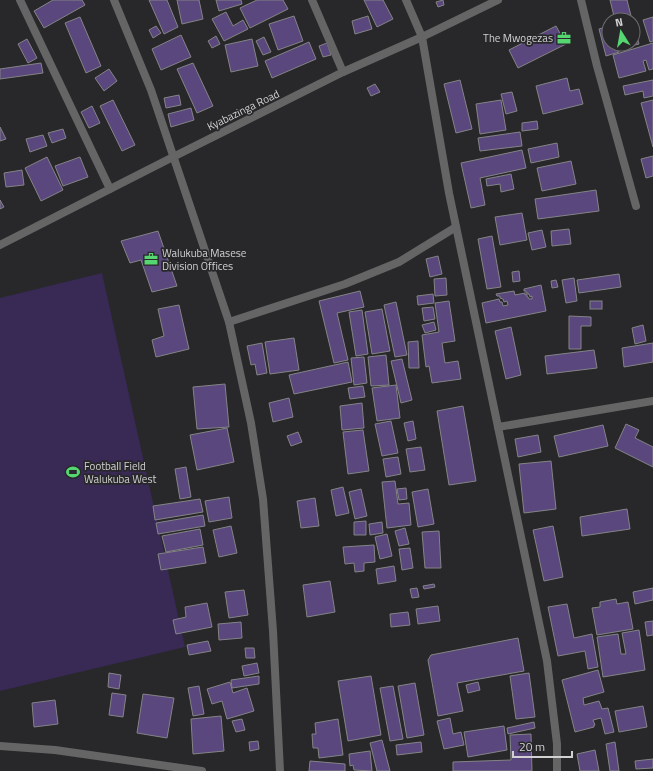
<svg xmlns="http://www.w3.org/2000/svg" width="653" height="771" font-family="'Titillium Web',sans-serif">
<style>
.green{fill:#382955}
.building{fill:#59477d;stroke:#848486}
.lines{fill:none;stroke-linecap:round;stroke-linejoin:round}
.minor{stroke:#656566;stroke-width:8}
.labels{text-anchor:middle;stroke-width:3.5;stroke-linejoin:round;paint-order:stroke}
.poi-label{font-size:11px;fill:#d1d1d3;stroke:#28282a;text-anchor:start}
.street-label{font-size:11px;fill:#d1d1d3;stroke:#28282a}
</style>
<rect width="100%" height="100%" fill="#28282a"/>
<path class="green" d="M102 273 185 647 0 691V298Z"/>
<g class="building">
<path d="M53 0H82L85 5 44 28 34 11Z"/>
<path d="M149 0H167L178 27 164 34Z"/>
<path d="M177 0H199L203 19 182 24Z"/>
<path d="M216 0H241L242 4 219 11Z"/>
<path d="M257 0H283L288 9 250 28 240 8Z"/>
<path d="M364 0H383L393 19 377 27Z"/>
<path d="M443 0 444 5 438 7 436 2Z"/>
<path d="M610 0H627L632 20H615Z"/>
<path d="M226 12 233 26 243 20 248 29 224 41 212 19Z"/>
<path d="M294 16 303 41 278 50 269 24Z"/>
<path d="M368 16 372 29 355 34 352 21Z"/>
<path d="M80 17 101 66 86 73 65 23Z"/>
<path d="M653 17V41L650 42 643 20Z"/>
<path d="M633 23 639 44 622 48 621 44H633Z"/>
<path d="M156 26 161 33 153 38 149 30Z"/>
<path d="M556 26 566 44 518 68 509 50Z"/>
<path d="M609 26V44H617L619 52 606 56 599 29Z"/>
<path d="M181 35 191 57 161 70 152 49Z"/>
<path d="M216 36 220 44 212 48 208 41Z"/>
<path d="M264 37 271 52 263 55 256 41Z"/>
<path d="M27 39 37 58 28 63 18 44Z"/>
<path d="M252 39 258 66 231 72 225 45Z"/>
<path d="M309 42 316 59 272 78 265 61Z"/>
<path d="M327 43 331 55 323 57 319 46Z"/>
<path d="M653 43V69L649 70 646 60 643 61 646 71 619 78 613 55Z"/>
<path d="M41 63 43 73 0 79V69Z"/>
<path d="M193 63 213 106 197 113 177 69Z"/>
<path d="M109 69 117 81 104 91 95 78Z"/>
<path d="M567 78 570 91 579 89 583 104 543 114 536 86Z"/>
<path d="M460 80 472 129 456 133 444 84Z"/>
<path d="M653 80V96L644 98 643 91 625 95 623 86Z"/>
<path d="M375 84 380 92 371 96 367 88Z"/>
<path d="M512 92 517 111 506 114 501 94Z"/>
<path d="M179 95 181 105 166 108 164 98Z"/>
<path d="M113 100 135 145 122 151 100 106Z"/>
<path d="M501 100 506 130 480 134 476 104Z"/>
<path d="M653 100V147L641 103Z"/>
<path d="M92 106 100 123 89 128 81 112Z"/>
<path d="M191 108 194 120 171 127 168 114Z"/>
<path d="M537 121 538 129 522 131V123Z"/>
<path d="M0 127 6 139 0 141Z"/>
<path d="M63 129 66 138 52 143 48 133Z"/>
<path d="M520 132 522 146 480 151 478 138Z"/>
<path d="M43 135 47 146 30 152 26 139Z"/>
<path d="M557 143 559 157 531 163 528 149Z"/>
<path d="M522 150 526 168 480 178 485 205 471 208 461 163Z"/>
<path d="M653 156V176L646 178 641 159Z"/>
<path d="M47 157 63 190 41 201 25 168Z"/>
<path d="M80 157 88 177 63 186 55 166Z"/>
<path d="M571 161 576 184 542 191 537 168Z"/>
<path d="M22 170 24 185 6 187 4 173Z"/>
<path d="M511 174 514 189 501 192 500 184 487 186 486 179Z"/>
<path d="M596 190 599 211 538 219 535 199Z"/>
<path d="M0 200 4 207 0 209Z"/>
<path d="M522 213 527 240 500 245 495 217Z"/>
<path d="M569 229 571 244 552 246 551 231Z"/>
<path d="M542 230 546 247 532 250 528 233Z"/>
<path d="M158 231 177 286 152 292 141 260 130 263 121 241Z"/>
<path d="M492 236 501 287 487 289 478 239Z"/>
<path d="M438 256 442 274 430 277 426 259Z"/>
<path d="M519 271 520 281 513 282 512 272Z"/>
<path d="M619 274 621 287 579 293 577 280Z"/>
<path d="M446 278 447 295 435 296 434 279Z"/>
<path d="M574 278 577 301 566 303 562 280Z"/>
<path d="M556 280 558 287 552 288 551 281Z"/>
<path d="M541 285 546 311 486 323 482 303 499 299 500 302H502L503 306 508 305 507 301 504 302 503 299 500 298V296H497L496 294 514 291 515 295 525 293V295L527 294V297H528L529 299H532V296L530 297 529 294H528V293H526V291H524V289Z"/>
<path d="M360 291 364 307 337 313 348 360 334 363 319 301Z"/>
<path d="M433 294 434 303 418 305 417 296Z"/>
<path d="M449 301 455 341 442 343 445 363 458 361 461 379 432 383 429 366 426 367 422 335 439 332 435 303Z"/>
<rect x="590" y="301" width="12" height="8"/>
<path d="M396 302 407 355 395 357 384 305Z"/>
<path d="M179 305 189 349 156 357 152 340 164 336 158 309Z"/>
<path d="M433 307 435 319 424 321 422 308Z"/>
<path d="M382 309 390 351 372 354 365 312Z"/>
<path d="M362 310 368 354 356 356 349 312Z"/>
<path d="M569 316 591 317V326H581V349H569Z"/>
<path d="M434 322 436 330 425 333 422 325Z"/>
<path d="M643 325 646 341 635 344 632 328Z"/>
<path d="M511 327 521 375 506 379 495 331Z"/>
<path d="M294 338 299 370 270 374 265 342Z"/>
<path d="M418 341 419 368H409L408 342Z"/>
<path d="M262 343 267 373 257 375 255 364 251 365 247 346Z"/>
<path d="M653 343V362L624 367 622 348Z"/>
<path d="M594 350 597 368 547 374 545 356Z"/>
<path d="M386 355 389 385 371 386 368 357Z"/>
<path d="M364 357 367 383 354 385 351 358Z"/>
<path d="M402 359 412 400 401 403 391 361Z"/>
<path d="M348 362 352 382 294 394 289 375Z"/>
<path d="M225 384 229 427 197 429 193 387Z"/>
<path d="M396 385 400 418 377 421 372 388Z"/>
<path d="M363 386 365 397 350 399 348 388Z"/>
<path d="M289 398 293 417 273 422 269 403Z"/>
<path d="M362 403 364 428 342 430 340 406Z"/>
<path d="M463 406 476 481 449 485 437 411Z"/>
<path d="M391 421 398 453 382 456 375 424Z"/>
<path d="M413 421 416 439 408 441 404 423Z"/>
<path d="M626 424 639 430 635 438 653 447V467L615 448Z"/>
<path d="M603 425 608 446 559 457 554 436Z"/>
<path d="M227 428 234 462 197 470 190 435Z"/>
<path d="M363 430 369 471 348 474 343 432Z"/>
<path d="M298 432 302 442 291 446 287 436Z"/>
<path d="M538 435 541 452 518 457 515 439Z"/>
<path d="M421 447 425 470 410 472 406 449Z"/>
<path d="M398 457 401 474 386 477 383 459Z"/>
<path d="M551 461 556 509 524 513 519 464Z"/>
<path d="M186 467 191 497 180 499 175 469Z"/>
<path d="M395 481 398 504 409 503 411 525 387 528 382 482Z"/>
<path d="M343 487 349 513 336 516 331 490Z"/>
<path d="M406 488 407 499 399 500 397 489Z"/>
<path d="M361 489 367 516 355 519 349 492Z"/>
<path d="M428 489 434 524 418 527 412 492Z"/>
<path d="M229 497 232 518 209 522 205 501Z"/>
<path d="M315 498 319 526 301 528 297 501Z"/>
<path d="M200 499 203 512 155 520 153 506Z"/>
<path d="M627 509 630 529 582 536 580 517Z"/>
<path d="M203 515 205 526 158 534 156 523Z"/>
<path d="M366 521V535H354V522Z"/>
<path d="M382 522 383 533 370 535 369 524Z"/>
<path d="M231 526 237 553 219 557 213 530Z"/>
<path d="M553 526 563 577 544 581 533 530Z"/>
<path d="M405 528 409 544 399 546 395 531Z"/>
<path d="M200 529 203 545 166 552 162 536Z"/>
<path d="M439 531 441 568H425L422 532Z"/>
<path d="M387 534 392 556 380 559 375 537Z"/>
<path d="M374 545 375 562 364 563V571L355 572 354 563 345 564 343 547Z"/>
<path d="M203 547 206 563 161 570 158 554Z"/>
<path d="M410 548 413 568 402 570 399 549Z"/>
<path d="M394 566 396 581 378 584 376 569Z"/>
<path d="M330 581 335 612 307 617 303 585Z"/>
<path d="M434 584 435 587 424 589 423 586Z"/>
<path d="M417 588 419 597 412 598 410 589Z"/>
<path d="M653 588V600L635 604 633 592Z"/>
<path d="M244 590 248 615 229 618 225 592Z"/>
<path d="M616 599 617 604 628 602 633 629 597 635 592 608 600 607V602Z"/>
<path d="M207 603 212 627 176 634 173 620 186 617 185 607Z"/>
<path d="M567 604 574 638 592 634 598 667 588 669 585 651 558 656 548 607Z"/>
<path d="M438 606 440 621 418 624 416 609Z"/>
<path d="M408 612 410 625 391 627 390 614Z"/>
<path d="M653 621V635L647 636 645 622Z"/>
<path d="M241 622 242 638 219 640 218 624Z"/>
<path d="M639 630 645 670 603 677 597 637 618 634 621 654H626L622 633Z"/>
<path d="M518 638 524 671 457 683 463 711 438 716 428 660 431 655Z"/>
<path d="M208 641 211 651 189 655 187 645Z"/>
<path d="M245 648H254L255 658H246Z"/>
<path d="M257 663 259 673 244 676 242 666Z"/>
<path d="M598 670 604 692 583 698 584 705 599 701 602 709 608 708 614 732 605 734 601 718 593 720 595 725H594V727L575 732 562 680Z"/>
<path d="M109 673 121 675 119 689 108 687Z"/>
<path d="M529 673 535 717 516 719 510 676Z"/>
<path d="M259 676V684L232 688 231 680Z"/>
<path d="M371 676 381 735 348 741 338 681Z"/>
<path d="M230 682 233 693 247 688 254 711 227 719 222 701 212 704 207 689Z"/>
<path d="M478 682 480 690 468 693 466 685Z"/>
<path d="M415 683 424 735 407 738 398 686Z"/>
<path d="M199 686 204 714 193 716 188 688Z"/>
<path d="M393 686 403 739 390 741 380 688Z"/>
<path d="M112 693 126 695 123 717 109 715Z"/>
<path d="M143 694 174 698 167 738 137 733Z"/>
<path d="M55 700 58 724 34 727 32 703Z"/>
<path d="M643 706 647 727 619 732 615 711Z"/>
<path d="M221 716 224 751 193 754 191 719Z"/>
<path d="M450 718 453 734 461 732 464 745 444 749 437 721Z"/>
<path d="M242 719 245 730 236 732 232 721Z"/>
<path d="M338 719 343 755 319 758 318 748H313L312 734H316L315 723Z"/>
<path d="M534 722 535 728 508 734 507 728Z"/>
<path d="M504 726 507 750 468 757 464 732Z"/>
<path d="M531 734 532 771H453V762L511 760 510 735Z"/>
<path d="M382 740 390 771H377L370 743Z"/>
<path d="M258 741 259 749 250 751 249 742Z"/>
<path d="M421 742 422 752 397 755 396 745Z"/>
<path d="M615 742 619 771H610L606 744Z"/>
<path d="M595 750 599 771H580L577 754Z"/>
<path d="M370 751 372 771 354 770 353 765 350 766 349 754Z"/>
<path d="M653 759V768L636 769 635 761Z"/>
<path d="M310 761 345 764V771H309Z"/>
</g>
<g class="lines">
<g class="minor">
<path d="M20 0 110 189"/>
<path d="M114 0 151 90 229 322 251 423 263 499 273 631 280 771"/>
<path d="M312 0 343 72"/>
<path d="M406 0 422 37 449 193 547 661 557 744V771"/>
<path d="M581 0 597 66 636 206"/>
<path d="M0 245 173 157 343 72 422 37 498 0"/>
<path d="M229 322 345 284 399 262 456 227"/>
<path d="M498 427 653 401"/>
<path d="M0 746 55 750 202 771"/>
</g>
</g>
<defs>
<g id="office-bare" transform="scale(1.08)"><path d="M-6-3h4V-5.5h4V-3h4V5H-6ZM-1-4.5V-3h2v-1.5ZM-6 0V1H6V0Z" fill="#55d671" stroke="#28282a" stroke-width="2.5" paint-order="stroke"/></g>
<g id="stadium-bare" transform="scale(1.08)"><path d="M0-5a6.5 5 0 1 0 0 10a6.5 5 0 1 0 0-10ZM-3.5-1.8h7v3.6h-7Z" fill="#55d671" stroke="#28282a" stroke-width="2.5" paint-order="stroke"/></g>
</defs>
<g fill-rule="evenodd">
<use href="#office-bare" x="564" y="38"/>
<use href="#office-bare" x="151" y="259"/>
<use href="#stadium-bare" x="73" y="472"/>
</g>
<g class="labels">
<g class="poi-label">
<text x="553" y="42" text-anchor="end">The Mwogezas</text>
<text x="162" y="257">Walukuba Masese<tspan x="162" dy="13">Division Offices</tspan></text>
<text x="84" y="470">Football Field<tspan x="84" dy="13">Walukuba West</tspan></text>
</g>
<g class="street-label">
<text transform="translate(243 110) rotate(-26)" y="4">Kyabazinga Road</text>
</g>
</g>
<g transform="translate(621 32) rotate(349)"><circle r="19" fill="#28282a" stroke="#6c6c6e"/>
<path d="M0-3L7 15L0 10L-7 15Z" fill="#55d671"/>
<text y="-6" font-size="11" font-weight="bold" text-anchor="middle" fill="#d1d1d3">N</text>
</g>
<path d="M513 751v6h59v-6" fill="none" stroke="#d1d1d3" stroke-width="2"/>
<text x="519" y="751" font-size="12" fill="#d1d1d3" stroke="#28282a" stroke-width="3" paint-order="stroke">20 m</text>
</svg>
